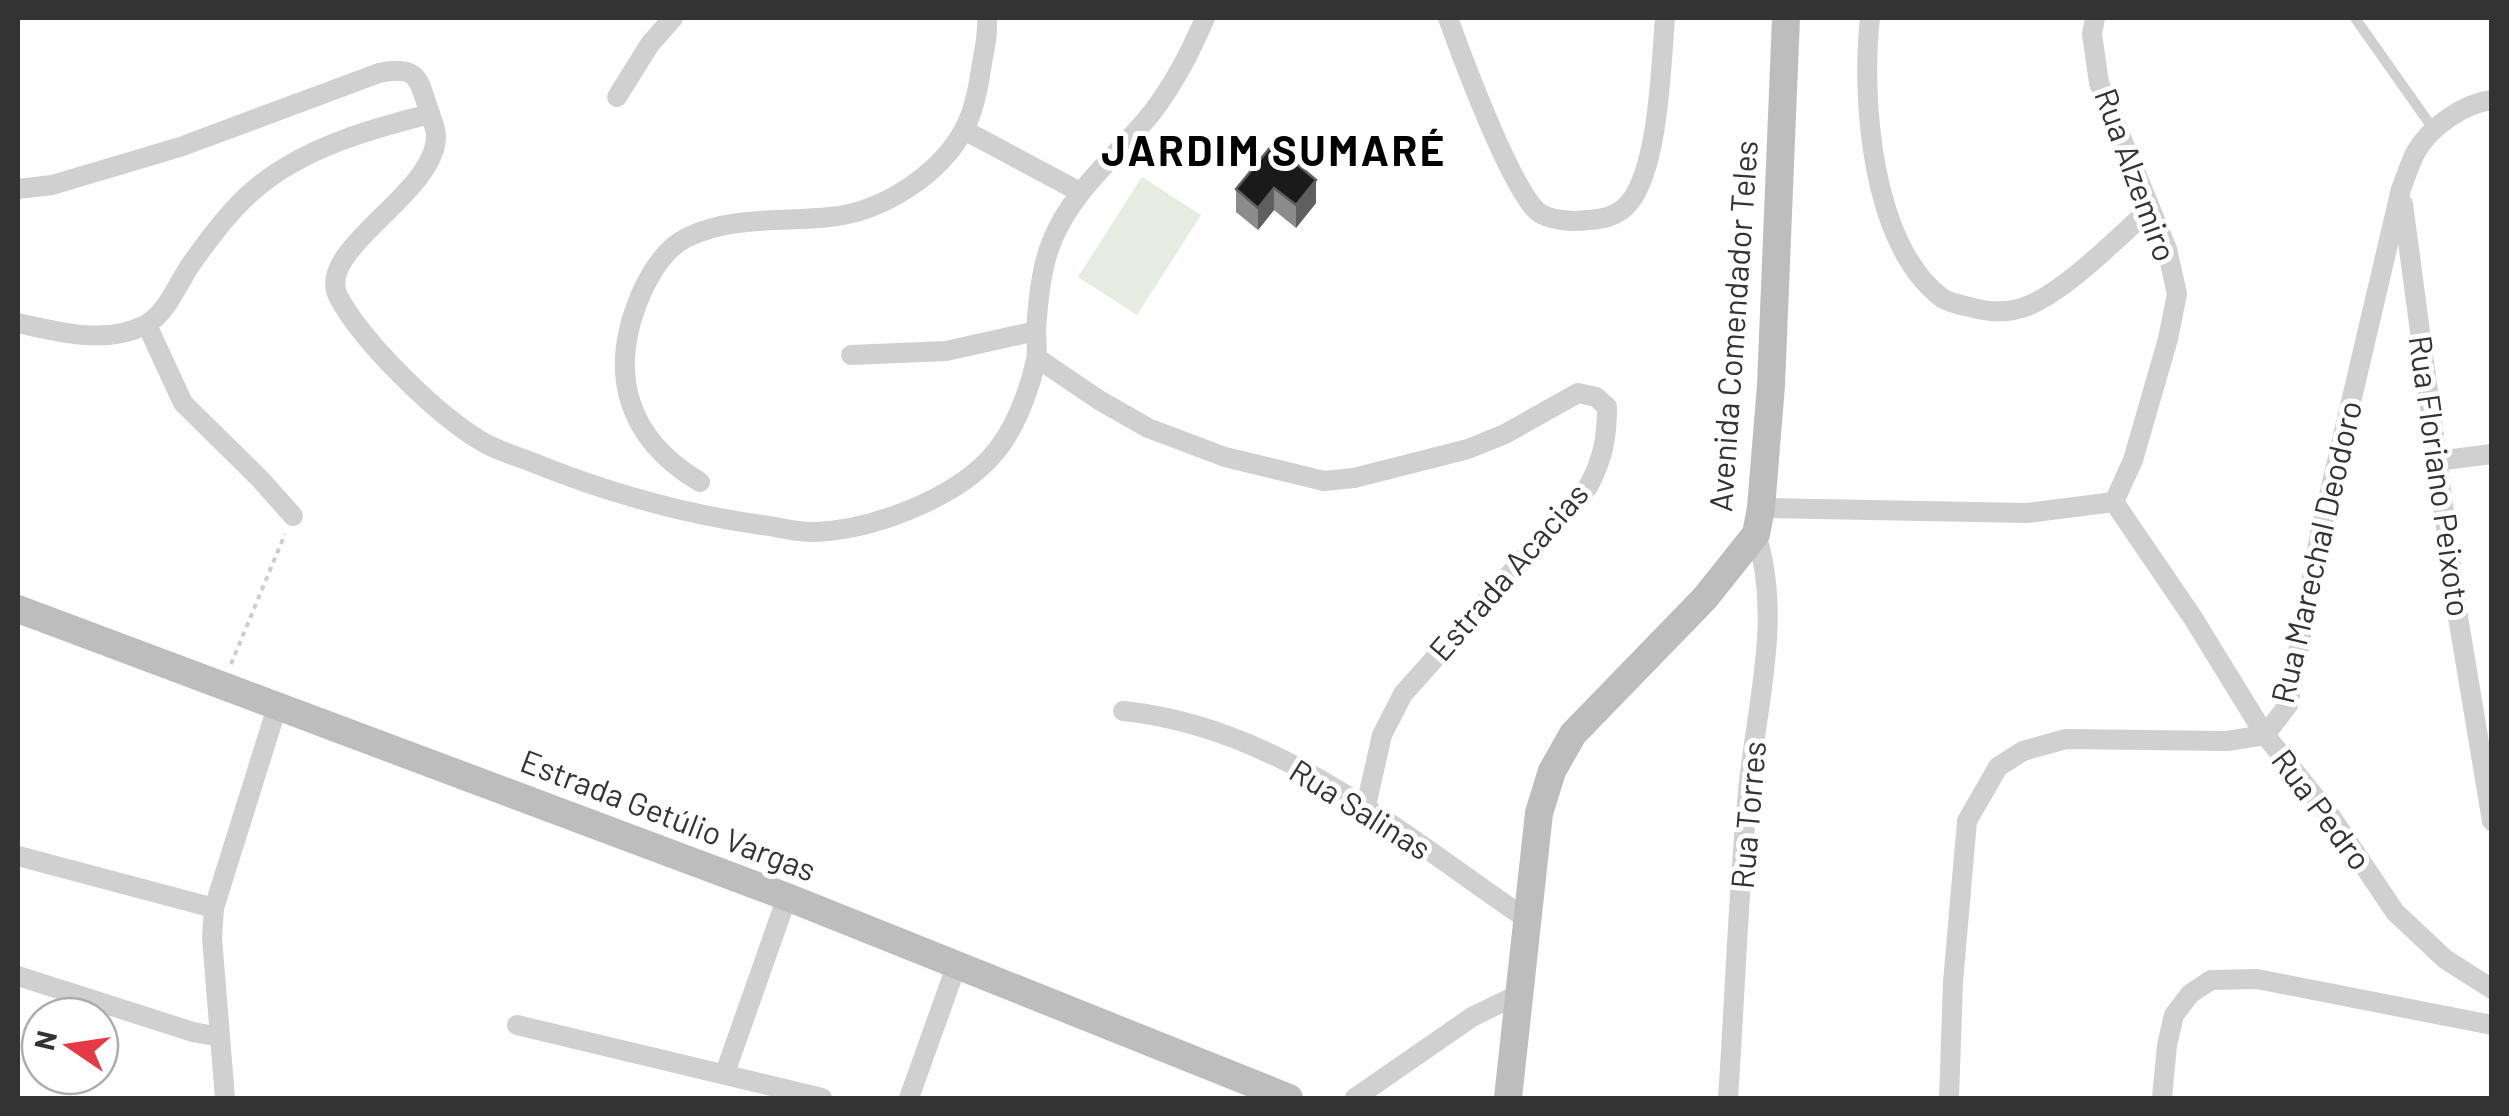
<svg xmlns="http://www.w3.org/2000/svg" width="2509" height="1116" font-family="Barlow,sans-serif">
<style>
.pitch{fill:#e6ecdf}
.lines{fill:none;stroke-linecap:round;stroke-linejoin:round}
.path{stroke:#cdcdcd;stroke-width:4;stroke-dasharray:5 5;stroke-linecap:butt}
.service{stroke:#d0d0d0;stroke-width:10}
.minor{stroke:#d0d0d0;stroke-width:20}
.secondary{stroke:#bdbdbd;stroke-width:28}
.wall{fill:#8c8c8c}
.shaded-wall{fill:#5f5f5f}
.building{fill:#1a1a1a;stroke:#5f5f5f;stroke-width:2.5}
.labels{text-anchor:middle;stroke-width:10;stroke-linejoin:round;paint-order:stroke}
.street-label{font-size:32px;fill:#333;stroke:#fff}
.district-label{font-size:42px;font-weight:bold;letter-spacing:2.5px;fill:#000;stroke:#fff}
</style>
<rect width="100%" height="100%" fill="#fff"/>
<path class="pitch" d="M1142 177 1201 215 1137 315 1078 277Z"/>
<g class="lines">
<path class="path" d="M231 664 285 534"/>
<path class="service" d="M2355 18 2434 130"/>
<g class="minor">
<path d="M1448 18C1462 57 1510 186 1537 211 1549 221 1573 222 1588 220 1604 219 1618 216 1629 203 1659 167 1661 64 1665 18"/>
<path d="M1870 18C1861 98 1871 244 1942 298 1949 303 1961 305 1970 307 1990 313 2011 313 2030 305 2070 287 2117 238 2150 209"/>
<path d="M2095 18 2092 34 2099 83 2167 249 2177 294 2168 339 2133 460 2114 502"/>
<path d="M617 97 650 44 673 18"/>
<path d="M964 130 1080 192"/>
<path d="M18 189 52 185 180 147 379 73C420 65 418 79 430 114"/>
<path d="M2403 204 2458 617 2492 821"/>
<path d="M18 323C57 332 107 345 145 325 166 315 178 283 191 264 210 238 230 210 255 189 303 148 370 129 430 114 432 120 436 129 436 136 436 194 315 249 338 296 362 342 436 414 481 441 495 450 514 455 529 461 605 492 682 514 762 525 779 527 798 533 815 532 872 530 954 499 992 456 1014 432 1029 392 1036 360 1038 351 1036 340 1036 330 1038 302 1041 267 1052 241 1073 188 1120 154 1154 110 1174 83 1192 49 1205 18"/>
<path d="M147 325 183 403 260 479 293 516"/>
<path d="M851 355 946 351 1036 331"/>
<path d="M1037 358 1099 400 1148 428 1225 457 1324 481 1354 478 1468 449 1505 434 1578 393 1596 397 1607 407C1607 438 1603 459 1588 487L1403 694 1382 735 1366 806"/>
<path d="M2437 461 2492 454"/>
<path d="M700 482C627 439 607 373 641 294 650 274 666 247 688 237 732 216 783 222 830 217 882 212 940 175 965 128 975 108 979 85 982 63 985 48 988 33 987 18"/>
<path d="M2114 502 2193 618 2265 735 2332 818 2395 912 2445 959 2492 989"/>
<path d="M1761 508 2027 513 2114 502"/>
<path d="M1123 711C1278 726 1404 836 1528 920"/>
<path d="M18 856 214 908"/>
<path d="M18 976 193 1032 220 1037"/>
<path d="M517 1025 822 1098"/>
<path d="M725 1073 787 897"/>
<path d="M225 1098 212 938 214 908 277 707"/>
<path d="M909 1098 957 964"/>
<path d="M1355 1098 1472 1017 1519 994"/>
<path d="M1728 1098C1735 997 1738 894 1748 792 1756 706 1783 618 1756 534"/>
<path d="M1949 1098 1953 982 1967 821 1998 767 2023 751 2066 739 2227 741 2265 735 2288 705 2320 534 2401 189C2406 177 2410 162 2417 150 2431 127 2464 103 2492 100"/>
<path d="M2162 1098 2167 1045 2174 1015 2190 994 2211 980 2257 979 2492 1025"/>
</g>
<g class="secondary">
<path d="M18 609 787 897 1289 1098"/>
<path d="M1508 1098 1539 813 1552 771 1573 734 1705 598 1756 534 1761 508 1771 385 1786 18"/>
</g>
</g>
<path class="wall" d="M1273 144 1316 203 1296 228 1274 210 1258 230 1236 212V189Z"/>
<g class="shaded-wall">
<path d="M1316 180V203L1296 228V205Z"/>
<path d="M1274 188V210L1258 230V208Z"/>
</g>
<path class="building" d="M1273 144 1316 180 1296 205 1274 188 1258 208 1236 189Z"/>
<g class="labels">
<g class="street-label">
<text transform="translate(2135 175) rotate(70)" y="11">Rua Alzemiro</text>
<text transform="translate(1734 326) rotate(-86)" y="11">Avenida Comendador Teles</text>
<text transform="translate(2439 476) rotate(82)" y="11">Rua Floriano Peixoto</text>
<text transform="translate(2317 552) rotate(-77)" y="11">Rua Marechal Deodoro</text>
<text transform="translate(1509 572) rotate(-49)" y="11">Estrada Acacias</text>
<text transform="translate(1360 810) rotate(32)" y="11">Rua Salinas</text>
<text transform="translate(2321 810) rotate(53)" y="11">Rua Pedro</text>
<text transform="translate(1749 815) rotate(-85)" y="11">Rua Torres</text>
<text transform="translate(668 816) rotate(21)" y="11">Estrada Getúlio Vargas</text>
</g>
<g class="district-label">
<text x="1274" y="166">JARDIM SUMARÉ</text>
</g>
</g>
<rect width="2509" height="1116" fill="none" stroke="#333333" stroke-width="40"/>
<g transform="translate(70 1046) rotate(283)"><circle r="48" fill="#ffffff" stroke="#adadad" stroke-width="2.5"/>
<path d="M0-8L18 38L0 25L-18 38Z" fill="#e63946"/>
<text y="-15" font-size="28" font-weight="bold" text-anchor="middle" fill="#333333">N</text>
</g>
</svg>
